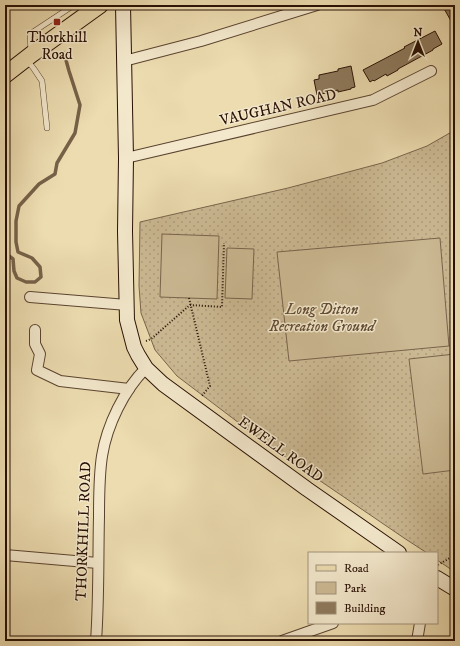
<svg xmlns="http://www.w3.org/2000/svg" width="460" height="646" font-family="'IM FELL DW Pica',serif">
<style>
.green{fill:url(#green-dots);stroke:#7a644c}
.pitch{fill:#cbb993;stroke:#7a644c}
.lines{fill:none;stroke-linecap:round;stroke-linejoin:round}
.stream{stroke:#766148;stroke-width:3.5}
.building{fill:#8e7a5d;stroke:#291004}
.lane-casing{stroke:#5a432f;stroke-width:6}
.street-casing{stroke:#5a432f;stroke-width:12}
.secondary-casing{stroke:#291004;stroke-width:16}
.primary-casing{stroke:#291004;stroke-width:18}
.path{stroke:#291004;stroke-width:2;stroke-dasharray:1 2;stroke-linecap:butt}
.lane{stroke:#f3e8cc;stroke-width:5}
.street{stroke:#f3e8cc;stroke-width:10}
.secondary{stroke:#f3e8cc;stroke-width:14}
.primary{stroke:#ecdcb0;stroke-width:16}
.poi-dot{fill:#8f2418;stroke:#f3e8cc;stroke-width:1.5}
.labels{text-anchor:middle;stroke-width:3;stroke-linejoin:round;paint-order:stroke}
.poi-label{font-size:15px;fill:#291004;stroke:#f3e8cc}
.street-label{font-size:15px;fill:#291004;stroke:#f3e8cc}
.park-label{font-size:15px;font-style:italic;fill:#624b36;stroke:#f3e8cc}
</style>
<defs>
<pattern id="green-dots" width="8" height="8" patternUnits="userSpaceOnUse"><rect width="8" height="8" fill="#cbb993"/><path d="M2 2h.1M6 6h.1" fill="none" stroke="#ae9e7d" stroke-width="1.8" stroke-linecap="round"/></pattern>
</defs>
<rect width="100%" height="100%" fill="#ecdcb0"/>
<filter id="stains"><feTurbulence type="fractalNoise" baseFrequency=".005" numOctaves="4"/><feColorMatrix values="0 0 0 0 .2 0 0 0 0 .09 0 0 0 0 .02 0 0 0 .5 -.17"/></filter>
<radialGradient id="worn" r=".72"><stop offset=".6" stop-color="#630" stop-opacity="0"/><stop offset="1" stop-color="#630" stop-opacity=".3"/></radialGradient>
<path class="green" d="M455 130V572L437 560V553H427L404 538 272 448 177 376 155 350 141 313 139 286 140 222 288 188 382 163 427 146Z"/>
<g class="pitch">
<path d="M162 234 219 236 217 299 160 297Z"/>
<path d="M440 238 449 346 289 361 277 252Z"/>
<path d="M227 248 254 249 252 299 225 298Z"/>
<path d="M455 354V470L423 474 409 359Z"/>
</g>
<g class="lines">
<path class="stream" d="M5 255 9 256 13 259 14 271 17 278 26 282H35L41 277 40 267 32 258 18 252 16 242V221L19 206 39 184 55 174 57 163 75 133 80 105 69 71 64 53"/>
</g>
<g class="building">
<path d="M442 5H455V28Z"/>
<path d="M435 31 442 44 433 49V50L398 69V70L387 76 386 74 374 81 373 80 370 82 363 70 405 48 404 47Z"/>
<path d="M351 66 355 87 351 88V89L338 92V90L317 95 314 80 319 79V75L338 71V69Z"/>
</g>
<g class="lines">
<g class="lane-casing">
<g id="lane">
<path d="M80 5 90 10"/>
<path d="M31 51 30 34 74 5"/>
<path d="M27 60 34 69 42 81 47 128"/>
</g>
</g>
<g class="street-casing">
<g id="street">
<path d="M124 61 201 41 317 5"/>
<path d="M126 158 373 100 431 71"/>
<path d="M30 297 127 305"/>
<path d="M35 330V344L40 354 37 370 60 381 129 389"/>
<path d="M5 555 98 563"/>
<path d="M96 641C99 600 98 558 99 517 99 497 99 476 102 456 107 425 124 390 146 368"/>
<path d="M282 641 333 623"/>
<path d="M417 641 420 623"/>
</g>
</g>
<g class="secondary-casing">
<g id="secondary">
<path d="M123 5 126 158 125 231 127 320 134 347 138 355 146 368 163 384 307 489 399 553"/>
<path d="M437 578 455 589"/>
</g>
</g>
<g class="primary-casing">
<path id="primary" d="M5 75 32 54 100 5"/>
</g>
<g class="path">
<path d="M189 298 210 386 201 397"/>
<path d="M146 341 151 339 190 305 222 307 224 243"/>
<path d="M438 565 455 555"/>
</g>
<use href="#lane" class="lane"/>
<use href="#street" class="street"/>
<use href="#secondary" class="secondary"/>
<use href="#primary" class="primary"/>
</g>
<rect class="poi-dot" x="53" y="18" width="8" height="8" rx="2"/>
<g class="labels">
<g class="poi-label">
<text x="57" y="42">Thorkhill<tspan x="57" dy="17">Road</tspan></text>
</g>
<g class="street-label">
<text transform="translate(278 107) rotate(-13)" y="5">VAUGHAN ROAD</text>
<text transform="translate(281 449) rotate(36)" y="5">EWELL ROAD</text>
<text transform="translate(83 531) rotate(-88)" y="5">THORKHILL ROAD</text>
</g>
<g class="park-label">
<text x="322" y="314">Long Ditton<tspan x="322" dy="17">Recreation Ground</tspan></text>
</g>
</g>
<rect width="460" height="646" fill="none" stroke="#ecdcb0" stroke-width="20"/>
<rect x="6" y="6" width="448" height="634" fill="none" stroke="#291004" stroke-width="2"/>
<rect x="10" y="10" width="440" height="626" fill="none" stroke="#291004"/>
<rect x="308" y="552" width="130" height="72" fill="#f3e8cc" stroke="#a2927c"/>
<rect x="316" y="565" width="20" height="6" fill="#ecdcb0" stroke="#a2927c"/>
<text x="344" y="572" font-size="12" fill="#291004">Road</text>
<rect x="316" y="582" width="20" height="12" fill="#cbb993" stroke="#a2927c"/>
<text x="344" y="592" font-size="12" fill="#291004">Park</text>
<rect x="316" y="602" width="20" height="12" fill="#8e7a5d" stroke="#a2927c"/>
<text x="344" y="612" font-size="12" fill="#291004">Building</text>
<g transform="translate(418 42)" stroke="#f3e8cc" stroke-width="3" paint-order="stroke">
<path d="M0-3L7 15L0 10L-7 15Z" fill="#291004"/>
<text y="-6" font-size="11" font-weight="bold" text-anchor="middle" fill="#291004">N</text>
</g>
<rect width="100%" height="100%" filter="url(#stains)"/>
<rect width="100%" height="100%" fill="url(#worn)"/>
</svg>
